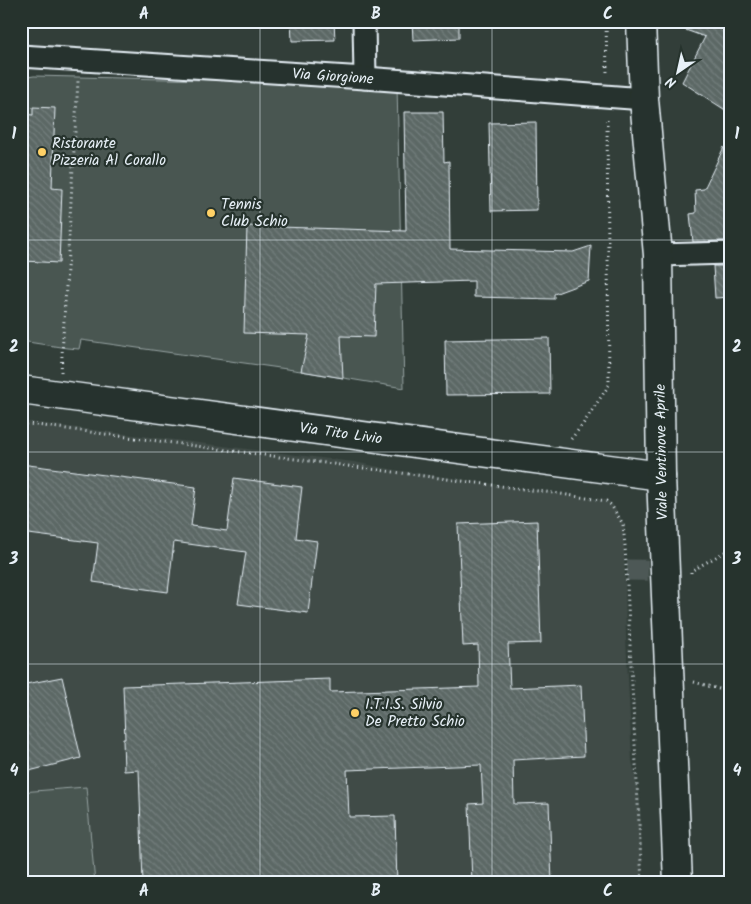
<svg xmlns="http://www.w3.org/2000/svg" width="751" height="904" font-family="Kalam,sans-serif">
<style>
.built{fill:#3f4b46}
.garden{fill:#495651;stroke:#98a4a4}
.building{fill:url(#building-back-hatch);stroke:#e8f1f8}
.lines{fill:none;stroke-linecap:round;stroke-linejoin:round}
.street-tunnel{stroke:#4d5956;stroke-width:21;stroke-dasharray:21 11;stroke-linecap:butt}
.street-casing{stroke:#e8f1f8;stroke-width:25}
.secondary-casing{stroke:#e8f1f8;stroke-width:31}
.primary-casing{stroke:#e8f1f8;stroke-width:31}
.path{stroke:#e8f1f8;stroke-width:3;stroke-dasharray:1 4;stroke-linecap:butt}
.street{stroke:#26332d;stroke-width:21}
.secondary{stroke:#26332d;stroke-width:28}
.primary{stroke:#26332d;stroke-width:28}
.grid{fill:none;stroke:#e8f1f8;stroke-width:1;stroke-opacity:0.55}
.poi-dot{fill:#ffd166;stroke:#26332d;stroke-width:2}
.labels{text-anchor:middle;stroke-width:4.5;stroke-linejoin:round;paint-order:stroke}
.street-label{font-size:15px;fill:#e8f1f8;stroke:#26332d}
.poi-label{font-size:15px;fill:#e8f1f8;stroke:#26332d;text-anchor:start}
.neatline{fill:none;stroke:#e8f1f8;stroke-width:2}
.grid-label{font-size:16px;text-anchor:middle;font-weight:bold;fill:#e8f1f8}
</style>
<defs>
<pattern id="building-back-hatch" width="6" height="6" patternUnits="userSpaceOnUse" patternTransform="scale(1.25)"><rect width="6" height="6" fill="#5c6865"/><path d="M-1 5l2 2M0 0l6 6M5-1l2 2" fill="none" stroke="#737e7c"/></pattern>
</defs>
<rect width="100%" height="100%" fill="#323e39"/>
<filter id="ink" filterUnits="userSpaceOnUse"><feTurbulence type="fractalNoise" baseFrequency=".02" numOctaves="2"/><feDisplacementMap in="SourceGraphic" scale="10" xChannelSelector="R" yChannelSelector="G"/><feConvolveMatrix kernelMatrix="1 2 1 2 8 2 1 2 1" color-interpolation-filters="sRGB"/></filter>
<g filter="url(#ink)">
<path class="built" d="M21 421 354 462 395 470 607 500 613 505 625 525 624 532 626 637 632 761 640 798 643 883H95L86 787 21 792Z"/>
<g class="garden">
<path d="M34 76 382 84 397 86 404 388 301 371 81 340 79 349 67 348 21 341V78Z"/>
<path d="M86 787 95 883H21V792Z"/>
</g>
<g class="building">
<path d="M291 21H334L335 40 292 41Z"/>
<path d="M412 21H459V38L413 40Z"/>
<path d="M669 21H730V113L682 82 705 37 669 24Z"/>
<path d="M33 107 55 108 52 188 62 189 59 263 24 261 26 205H21V114L33 115Z"/>
<path d="M404 112H443L444 162 449 161 450 249 573 252 591 246 589 281 554 294V299L474 297V281L376 284 374 337 341 336 343 378 301 371 309 335 244 333 247 226 406 231Z"/>
<path d="M536 122 537 210 491 211 489 123Z"/>
<path d="M724 147 730 216V241L693 242 690 214 696 213 695 190 704 189Z"/>
<path d="M713 266H730V297L715 298Z"/>
<path d="M549 338 550 394 446 395 445 340Z"/>
<path d="M21 464 196 487 191 526 227 531 234 478 302 487 296 538 317 541 308 613 238 604 246 552 174 542 168 592 93 582 98 543 21 533Z"/>
<path d="M537 521 541 643 508 644 510 688 581 685 584 756 513 760 514 804 549 803 552 883H472L469 804 483 803 481 765 347 770 349 817 395 816 397 883H143L139 770 124 771 123 739H125L123 686 330 679V692L479 687 478 645 463 646 458 524Z"/>
<path d="M62 677 81 758 21 773V685Z"/>
</g>
<g class="lines">
<path class="street-tunnel" d="M627 570 691 571"/>
<g class="street-casing">
<g id="street">
<path d="M364 21 365 78"/>
<path d="M21 56 365 78 644 99"/>
<path d="M658 255 730 253"/>
</g>
</g>
<g class="secondary-casing">
<path id="secondary" d="M21 390 661 476"/>
</g>
<g class="primary-casing">
<path id="primary" d="M641 21 644 99 658 255 661 476 678 883"/>
</g>
<g class="path">
<path d="M606 21 607 74"/>
<path d="M61 372 78 81"/>
<path d="M21 423 561 494 606 501 611 505 623 524 625 545 642 883"/>
<path d="M571 439 583 424 609 385 607 118"/>
<path d="M691 573V571L730 549"/>
<path d="M694 682 730 692"/>
<path d="M728 691 730 709"/>
</g>
<use href="#street" class="street"/>
<use href="#secondary" class="secondary"/>
<use href="#primary" class="primary"/>
</g>
</g>
<path class="grid" d="M260 21V883M492 21V883M21 240H730M21 452H730M21 664H730"/>
<g class="poi-dot">
<circle cx="42" cy="152" r="5"/>
<circle cx="211" cy="213" r="5"/>
<circle cx="355" cy="713" r="5"/>
</g>
<g class="labels">
<g class="street-label">
<text transform="translate(333 76) rotate(4)" y="5">Via Giorgione</text>
<text transform="translate(341 433) rotate(8)" y="5">Via Tito Livio</text>
<text transform="translate(661 452) rotate(-91)" y="5">Viale Ventinove Aprile</text>
</g>
<g class="poi-label">
<text x="52" y="148">Ristorante<tspan x="52" dy="17">Pizzeria Al Corallo</tspan></text>
<text x="221" y="209">Tennis<tspan x="221" dy="17">Club Schio</tspan></text>
<text x="365" y="709">I.T.I.S. Silvio<tspan x="365" dy="17">De Pretto Schio</tspan></text>
</g>
</g>
<rect width="751" height="904" fill="none" stroke="#26332d" stroke-width="55"/>
<g transform="translate(678 72) rotate(214)" stroke="#26332d" stroke-width="4" paint-order="stroke">
<path d="M0-4L9 19L0 12L-9 19Z" fill="#e8f1f8"/>
<text y="-8" font-size="14" font-weight="bold" text-anchor="middle" fill="#e8f1f8">N</text>
</g>
<rect x="28" y="28" width="696" height="848" class="neatline"/>
<g class="grid-label">
<text x="144" y="19">A</text>
<text x="376" y="19">B</text>
<text x="608" y="19">C</text>
<text x="14" y="139">1</text>
<text x="737" y="139">1</text>
<text x="14" y="352">2</text>
<text x="737" y="352">2</text>
<text x="14" y="564">3</text>
<text x="737" y="564">3</text>
<text x="14" y="776">4</text>
<text x="737" y="776">4</text>
<text x="144" y="896">A</text>
<text x="376" y="896">B</text>
<text x="608" y="896">C</text>
</g>
</svg>
